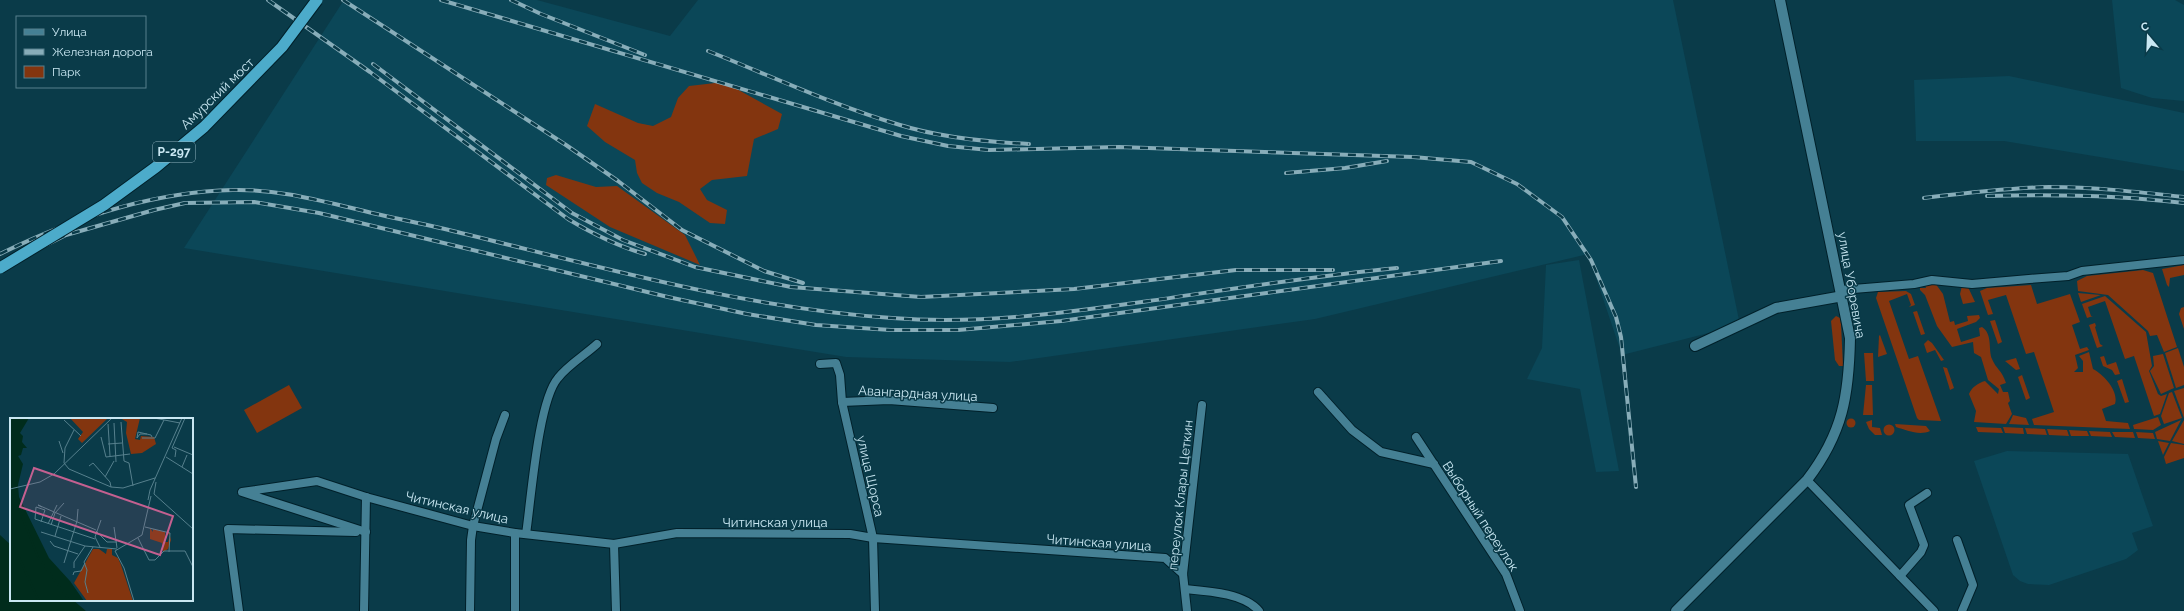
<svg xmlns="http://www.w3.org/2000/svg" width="2184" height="611" font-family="Raleway,sans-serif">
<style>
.built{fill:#0b4758}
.green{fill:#83350f}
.water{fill:#002c1c}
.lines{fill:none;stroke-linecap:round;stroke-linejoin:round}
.minor-casing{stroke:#01202a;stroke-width:10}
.secondary-casing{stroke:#01202a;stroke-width:12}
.minor{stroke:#458094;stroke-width:8}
.secondary{stroke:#458094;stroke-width:10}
.rail-casing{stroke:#88adb9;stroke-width:4}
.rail{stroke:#0a3b49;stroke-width:2.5;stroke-dasharray:8;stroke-linecap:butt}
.trunk-bridge-casing{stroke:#01202a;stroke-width:13;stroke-linecap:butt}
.trunk-bridge{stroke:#4cabca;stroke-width:11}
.labels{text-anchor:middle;stroke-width:3;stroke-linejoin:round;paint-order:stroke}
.shield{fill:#0a3b49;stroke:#90b3bf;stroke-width:1}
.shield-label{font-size:12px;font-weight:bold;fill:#c9e7f2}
.street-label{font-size:13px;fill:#c9e7f2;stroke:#0a3b49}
.inset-river{fill:none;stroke:#002c1c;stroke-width:2}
.inset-road{fill:none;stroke:#56808d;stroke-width:1}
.view{fill:#c46090;fill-opacity:0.15;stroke:#c46090;stroke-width:2}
.inset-edge{fill:none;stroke:#c9e7f2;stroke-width:2}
</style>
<rect width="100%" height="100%" fill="#0a3b49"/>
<g class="built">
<path d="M344 0H537L670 36 698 0H1673L1740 325 1622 355 1588 254 1315 319 1010 362 846 357 184 248Z"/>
<path d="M2112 0H2175L2184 5V101L2152 98 2121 88Z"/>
<path d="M2009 76 2184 113V171L2004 141H1916L1914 80Z"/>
<path d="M1579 260 1619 471 1596 472 1580 389 1527 379 1542 348 1546 265Z"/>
<path d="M2007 451 2128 454 2153 526 2132 533 2138 550 2126 559 2049 585 2028 584 2020 581 2013 575 1974 461Z"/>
</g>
<g class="green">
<path d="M724 82 782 114 778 129 754 139 747 176 712 180 700 189 707 200 727 210 725 224 710 223 679 202 657 193 642 183 637 173 635 160 605 142 587 126 595 104 638 123 653 126 671 117 678 98 689 86Z"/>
<path d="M556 175 596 187 617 186 685 235 700 265 610 227 546 185 547 178Z"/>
<path d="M2184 265V275L2170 278 2169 287 2167 285 2162 269Z"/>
<path d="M2143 270 2153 273 2177 347 2164 352 2157 335 2150 336 2148 331 2108 295 2078 291 2077 281 2087 276Z"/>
<path d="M1935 283 1943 294 1950 322 1954 321 1955 325 1968 321 1967 316 1979 315 1980 318 1976 322 1957 329 1961 342 1980 336 1979 328 1982 327C1993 334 1988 350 1992 359 1996 369 2002 370 2006 383L2000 385 2003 392H2008L2010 401 2008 403 2012 414 2006 424 1974 422 1976 411 1969 394C1972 387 1978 383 1985 381L1998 394 1999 389 1988 380 1981 357 1974 353 1973 342 1952 347 1937 326 1925 295 1920 290V288H1926L1925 285Z"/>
<path d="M2031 285 2037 304 2070 294 2080 322 2072 325 2080 349 2087 347 2089 350 2075 355 2078 368 2074 372H2083V361L2079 356 2089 352 2093 369C2104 375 2119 391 2115 404L2102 409 2106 421 2128 423 2130 429 2034 425 2032 419 2054 412 2034 352 2026 354 2006 295 1988 300 1993 314 1988 315 1980 291 1987 288Z"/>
<path d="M1962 286 1968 287 1975 302 1963 304 1960 294Z"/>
<path d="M1906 291 1911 294 1915 305 1909 307 1911 305 1907 294 1889 301 1909 359 1918 356 1941 421 1919 420 1917 418 1876 298 1878 292Z"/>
<path d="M2078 293 2101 295 2081 302Z"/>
<path d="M2105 296 2146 332 2152 366 2149 371 2158 394 2161 396 2167 394 2160 414 2154 416 2134 356 2125 359 2105 301 2088 307 2091 316H2093L2087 318 2082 304Z"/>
<path d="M2184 307V329L2179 314 2181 308Z"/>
<path d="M1917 311 1925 334 1921 335 1913 312Z"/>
<path d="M1836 316 1840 318 1841 324 1843 366H1839L1835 360 1831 321Z"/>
<path d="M1995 320 2002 342 1998 344 1990 321Z"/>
<path d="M2095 323 2096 326 2095 327 2100 344 2103 346 2097 348 2089 325Z"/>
<path d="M1880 335 1887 354 1878 357 1879 336Z"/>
<path d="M1928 340 1932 343 1944 360 1941 361 1935 350 1927 353 1924 344Z"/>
<path d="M2178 348 2184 367V385L2176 388 2165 353Z"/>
<path d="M1864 353H1873L1874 381H1866Z"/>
<path d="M2163 354 2174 388 2161 394 2150 371 2154 366 2153 356Z"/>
<path d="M2104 356 2107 365 2116 362 2120 374 2115 375 2112 370 2103 366 2100 357Z"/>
<path d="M2016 358 2020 369 2016 370 2005 361Z"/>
<path d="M1943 367 1947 368 1954 388 1950 390Z"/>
<path d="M2022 375 2030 398 2026 400 2018 377Z"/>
<path d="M2122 379 2129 402 2125 403 2117 381Z"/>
<path d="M289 385 302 408 257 433 244 410Z"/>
<path d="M1866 385H1872L1873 415H1863Z"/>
<path d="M2184 388V418L2174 391Z"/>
<path d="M2172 392 2182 418 2164 424 2161 416 2169 393Z"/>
<path d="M2013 415 2026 418 2029 425 2009 424Z"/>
<path d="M2158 417 2161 425 2153 430 2134 429 2133 425Z"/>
<circle cx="1851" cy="423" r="4.5"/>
<path d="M2184 419V444L2172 441 2184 420Z"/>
<path d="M1872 420V427L1880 428 1882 435H1875L1869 429 1866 422Z"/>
<path d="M2181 420 2170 441 2157 439 2155 432Z"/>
<path d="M1895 424 1926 426 1930 431C1919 436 1906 430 1896 427Z"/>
<circle cx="1889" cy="430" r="5.5"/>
<path d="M1976 427 2001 428 2003 433 1978 432Z"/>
<path d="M2003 427 2023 428 2024 434 2005 433Z"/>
<path d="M2025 428 2045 429 2047 435 2027 434Z"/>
<path d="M2047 429 2067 430 2069 436 2049 435Z"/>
<path d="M2069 430 2087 431 2089 436H2071Z"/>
<path d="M2089 431 2110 432 2112 437 2091 436Z"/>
<path d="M2112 432H2133L2135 438 2115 437Z"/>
<path d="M2136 432 2153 433 2155 439 2138 438Z"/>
<path d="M2158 441 2169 443 2163 455Z"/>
<path d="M2171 443 2184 445V458L2166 464 2164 457Z"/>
</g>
<path class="water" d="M0 535 11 545V600H73L86 611H0Z"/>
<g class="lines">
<g class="minor-casing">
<g id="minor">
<path d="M1841 290 1914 284 1932 280 1972 284 2029 279 2068 276 2082 271 2184 260"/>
<path d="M820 364 836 363 840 375 842 402 873 538 875 611"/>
<path d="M1318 392 1352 430 1381 452 1434 464"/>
<path d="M842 402 889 400 993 408"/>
<path d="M1416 437 1506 574 1520 611"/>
<path d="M1807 480 1934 611"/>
<path d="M366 532 242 492 317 481 366 497 473 526 515 533 614 544 677 533 850 534 873 538 1165 558 1183 574"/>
<path d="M526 534C531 501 538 401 558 378 568 365 585 355 597 344"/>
<path d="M1957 540 1973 585 1962 611"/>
<path d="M614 544 616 611"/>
<path d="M1900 576 1921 552 1924 545 1909 505 1927 493"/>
<path d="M1185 589C1207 591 1244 593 1259 611"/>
<path d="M239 611 228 529 356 532"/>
<path d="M364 611 366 497"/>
<path d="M470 611 471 540 473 526 496 439 505 415"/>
<path d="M515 611V533"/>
<path d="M1187 611 1183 574 1202 405"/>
</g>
</g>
<g class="secondary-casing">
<g id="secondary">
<path d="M1695 346 1776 308 1843 296"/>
<path d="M1676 611 1807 480C1843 433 1849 395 1850 338L1780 0"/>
</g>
</g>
<use href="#minor" class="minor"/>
<use href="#secondary" class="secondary"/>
<g class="rail-casing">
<g id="rail">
<path d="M268 0 370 72 568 219C593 234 617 246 645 254"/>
<path d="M343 0 566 145 618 181 682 230 764 271 803 283"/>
<path d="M441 0 901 136 948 146 989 150 1119 147 1413 157 1471 162 1517 184 1562 217 1591 260 1616 317 1621 337 1636 487"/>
<path d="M511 0 541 14 645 55"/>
<path d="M708 51C771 76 835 106 900 125 942 138 986 142 1029 144"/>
<path d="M373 64 572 213 623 240 695 267 791 287 921 297 1074 289 1236 270H1333"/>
<path d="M1286 173 1345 168 1387 161"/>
<path d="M1987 196C2053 194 2118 195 2184 203"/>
<path d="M1924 198C1966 193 2007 188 2049 187 2094 187 2139 192 2184 197"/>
<path d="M0 254C73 218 151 192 233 190 277 189 317 200 360 210 392 218 425 224 457 232 601 267 744 308 892 318 978 325 1064 313 1149 301 1232 289 1314 276 1397 268"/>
<path d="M0 268 66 235 154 210 185 203 254 202 319 213 668 297 747 314 816 325 891 330H958L1061 321 1501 261"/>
</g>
</g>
<use href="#rail" class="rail"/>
<g class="trunk-bridge-casing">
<path id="trunk-bridge" d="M0 268 104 205 156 167 204 127 282 47 317 0"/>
</g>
<use href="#trunk-bridge" class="trunk-bridge"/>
</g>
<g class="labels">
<rect class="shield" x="153" y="142" width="42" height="20" rx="3"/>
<g class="shield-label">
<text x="174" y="156">Р-297</text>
</g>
<g class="street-label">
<text transform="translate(217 93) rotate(-44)" y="5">Амурский мост</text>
<text transform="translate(1852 285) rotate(80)" y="5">улица Уборевича</text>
<text transform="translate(918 393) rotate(3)" y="5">Авангардная улица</text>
<text transform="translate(871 476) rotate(77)" y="5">улица Щорса</text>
<text transform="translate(1180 495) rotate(-84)" y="5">переулок Клары Цеткин</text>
<text transform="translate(457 507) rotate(13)" y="5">Читинская улица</text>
<text transform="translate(1481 516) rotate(57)" y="5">Выборный переулок</text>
<text x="775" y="527">Читинская улица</text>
<text transform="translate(1099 542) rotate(4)" y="5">Читинская улица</text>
</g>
</g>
<g transform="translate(10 418)">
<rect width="183" height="183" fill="#0a3b49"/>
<path d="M60 0H98L72 25 68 21 73 14ZM110 0H130L125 21 130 22 131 18 144 19 146 26 132 35 121 36 116 15 117 4ZM140 110 143 114V111L155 114V124H158L160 117 156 115H160V118L161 122 158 131 153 134 152 125 140 121ZM83 131H89L96 136 97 131H102V137L108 140 111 147 123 183H77L64 165Z" fill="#83350f"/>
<path d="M0 0H19L10 15 13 18 12 24 17 30H13L11 37 8 38 13 46 8 67 9 79 39 140 60 163 74 183H0Z" fill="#002c1c"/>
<path class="inset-river" d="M0 30 2 0M2 73 28 139 60 183M0 120 29 183"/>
<path class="inset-road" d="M144 0 170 5M54 2 71 18M111 4 114 43 119 45 123 68M104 5 106 44M98 6 100 38M64 12 55 30 54 45 59 51 101 69 113 70 145 60M137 16H130L127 20 128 14 141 17 142 19M91 19 96 39 120 36M132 20H145L154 2M49 23 53 35M98 26 112 25M164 29 183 37M156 39 183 56M165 39 166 32 162 30 175 0M79 48 83 45 100 64 101 69M172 49 177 37M95 59 104 43M146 64 144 76 183 111M0 71 30 64 44 56 102 0M138 82 140 72 172 0M32 89 28 87 86 112M35 92 26 89 25 101 85 121M45 95 54 85M31 104 35 92M38 106 47 87M41 107 45 95M104 109 107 130M135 109 160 115 159 134M86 113 97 124H107M31 114 75 128 107 131M45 118 51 98M128 120 139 142H145L154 133H175L183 149M40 123 44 128 68 136M90 129 85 119 91 102M54 145 67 103 68 91M64 150V144L75 128M63 157 64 154 71 153 75 145M78 175 75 164 77 152 74 144 83 129M124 183 114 150 105 133 132 117 141 78"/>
<path class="view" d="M24 50 163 98 150 137 10 89Z"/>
<rect width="183" height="183" class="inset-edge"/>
</g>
<rect x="16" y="16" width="130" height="72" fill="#0a3b49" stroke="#56808d"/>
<rect x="24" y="29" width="20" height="6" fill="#458094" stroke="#56808d"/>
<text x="52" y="36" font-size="12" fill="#c9e7f2">Улица</text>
<rect x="24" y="49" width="20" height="6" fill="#88adb9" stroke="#56808d"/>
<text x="52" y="56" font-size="12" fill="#c9e7f2">Железная дорога</text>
<rect x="24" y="66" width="20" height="12" fill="#83350f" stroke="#56808d"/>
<text x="52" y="76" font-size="12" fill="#c9e7f2">Парк</text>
<g transform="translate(2148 36) rotate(341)" stroke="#0a3b49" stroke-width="3" paint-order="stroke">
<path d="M0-3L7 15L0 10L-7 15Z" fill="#c9e7f2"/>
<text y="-6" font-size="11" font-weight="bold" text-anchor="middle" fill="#c9e7f2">С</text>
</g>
</svg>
